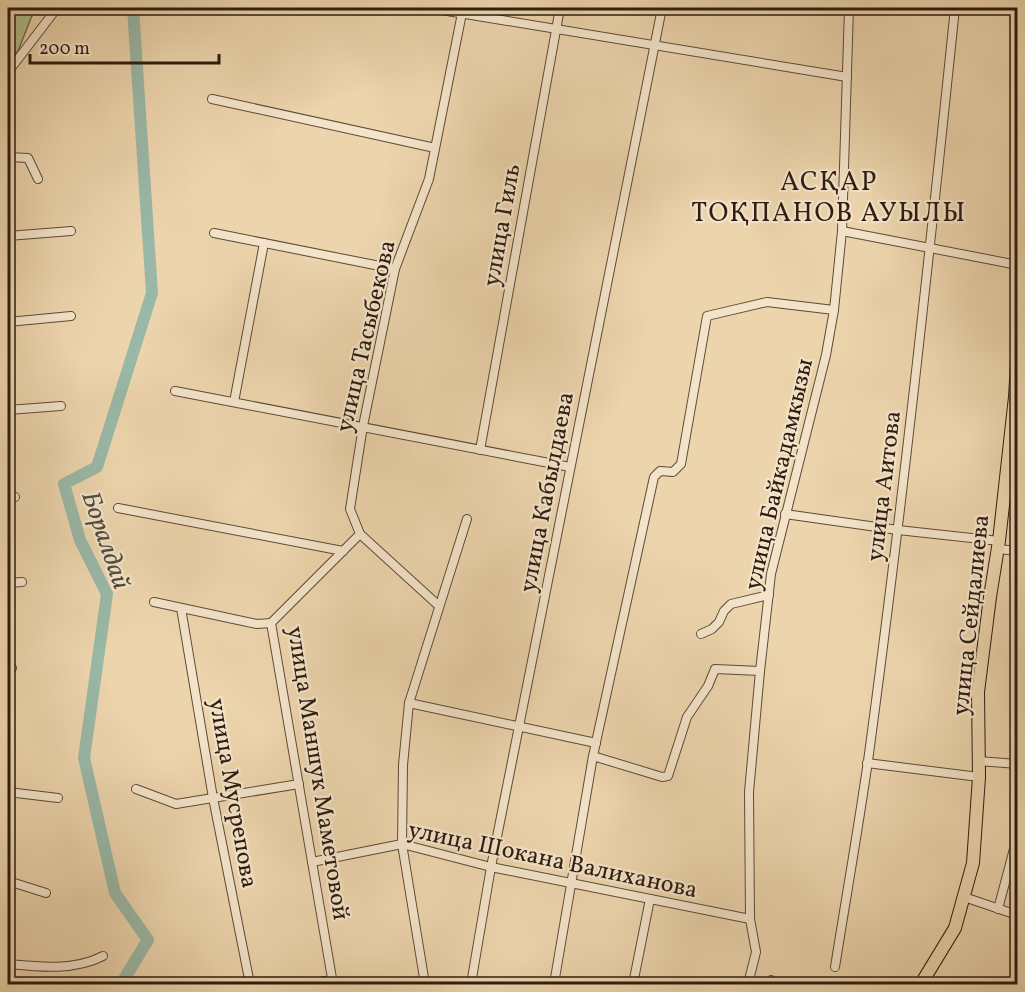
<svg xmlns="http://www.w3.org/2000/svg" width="1025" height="992" font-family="Vollkorn,serif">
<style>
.green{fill:#b3be8d;stroke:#706d4e;stroke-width:1.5}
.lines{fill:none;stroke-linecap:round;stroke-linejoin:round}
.river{stroke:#99b8a7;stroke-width:12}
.minor-casing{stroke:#5d4a37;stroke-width:10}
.primary-casing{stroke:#2d1c10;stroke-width:14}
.minor{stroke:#f3e3c9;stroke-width:8}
.primary{stroke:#ecd4ac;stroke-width:12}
.labels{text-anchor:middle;stroke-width:4.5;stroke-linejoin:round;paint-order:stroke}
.street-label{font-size:24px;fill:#2d1c10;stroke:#f3e3c9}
.water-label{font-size:26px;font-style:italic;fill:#4d4b3d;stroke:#f3e3c9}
.quarter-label{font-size:27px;letter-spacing:1.5px;fill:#2d1c10;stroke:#f3e3c9}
</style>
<rect width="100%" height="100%" fill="#ecd4ac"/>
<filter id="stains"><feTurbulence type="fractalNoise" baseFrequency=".00333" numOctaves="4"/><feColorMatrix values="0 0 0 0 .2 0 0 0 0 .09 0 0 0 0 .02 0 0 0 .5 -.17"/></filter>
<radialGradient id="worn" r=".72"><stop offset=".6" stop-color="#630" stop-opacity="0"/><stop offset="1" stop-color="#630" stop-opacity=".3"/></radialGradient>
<path class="green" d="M8 8H35L18 51 8 64Z"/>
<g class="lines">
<path class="river" d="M121 984 148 940 115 893 84 758 107 594 80 540 64 484 97 467 152 293 133 8"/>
<g class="minor-casing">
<g id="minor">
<path d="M429 8 847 77"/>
<path d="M8 72 57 8"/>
<path d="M212 99 435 148"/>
<path d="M8 157 28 158 38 179"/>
<path d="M842 231 1018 265"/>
<path d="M214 233 395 269"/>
<path d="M8 236 71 231"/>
<path d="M8 322 71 316"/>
<path d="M175 391 570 467"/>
<path d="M234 402 264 243"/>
<path d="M8 410 61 406"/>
<path d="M480 450 560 8"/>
<path d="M8 498 15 497"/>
<path d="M118 508 343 551"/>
<path d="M785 514 898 530 999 541"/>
<path d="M998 549 1018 551"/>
<path d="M8 583 22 582"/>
<path d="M154 602 257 624 271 623"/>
<path d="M439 606 360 534 350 509 363 426 395 269 429 179 463 8"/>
<path d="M181 608 213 798 250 984"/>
<path d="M271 623 333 984"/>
<path d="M271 623 360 534"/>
<path d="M701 634 712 629 719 622 724 611 731 604 769 595"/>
<path d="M8 669 12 668"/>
<path d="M409 703 596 743"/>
<path d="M593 756 662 777 668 776 687 717 708 686 715 669 760 671"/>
<path d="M978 761 1018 764"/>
<path d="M867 763 979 777"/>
<path d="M136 789 176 804 299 784"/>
<path d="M8 792 58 798"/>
<path d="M312 862 402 844 491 867 750 919"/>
<path d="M8 881 46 893"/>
<path d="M964 897 1017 915"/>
<path d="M998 909 1014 849"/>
<path d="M8 964C39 967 74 971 103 956"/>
<path d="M835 967C846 898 858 830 868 761 902 510 929 259 955 8"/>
<path d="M771 980 772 984"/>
<path d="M305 984 332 980"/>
<path d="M425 984 402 844 403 765 409 703 467 519"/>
<path d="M471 984 491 867 662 8"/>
<path d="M554 984 593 756 654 477 660 471 673 472 681 464 707 316 767 302 834 310"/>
<path d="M633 984 650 899"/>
<path d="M748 984 756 952 750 919 749 792 760 671 771 574 826 355 834 310 842 231 849 8"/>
</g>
</g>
<g class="primary-casing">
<path id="primary" d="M921 984 955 928 973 863 979 777 978 692 990 597 999 541 1015 397 1018 347"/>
</g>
<use href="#minor" class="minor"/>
<use href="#primary" class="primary"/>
</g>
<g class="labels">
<g class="street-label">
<text transform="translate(501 225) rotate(-80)" y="8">улица Гиль</text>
<text transform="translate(365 336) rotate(-77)" y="8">улица Тасыбекова</text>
<text transform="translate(778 474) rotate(-77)" y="8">улица Байкадамкызы</text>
<text transform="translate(883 486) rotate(-83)" y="8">улица Аитова</text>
<text transform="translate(546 492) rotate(-79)" y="8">улица Кабылдаева</text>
<text transform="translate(970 615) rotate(-84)" y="8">улица Сейдалиева</text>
<text transform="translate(319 773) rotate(81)" y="8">улица Маншук Маметовой</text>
<text transform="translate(234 793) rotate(80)" y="8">улица Мусрепова</text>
<text transform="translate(553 859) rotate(12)" y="8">улица Шокана Валиханова</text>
</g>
<g class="water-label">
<text transform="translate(107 540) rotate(71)" y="9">Боралдай</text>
</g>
<g class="quarter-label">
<text x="829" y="190">АСҚАР<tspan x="829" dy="31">ТОҚПАНОВ АУЫЛЫ</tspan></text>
</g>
</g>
<rect width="1025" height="992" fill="none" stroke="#ecd4ac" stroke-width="30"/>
<rect x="9" y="9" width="1007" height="974" fill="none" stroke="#2d1c10" stroke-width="3"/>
<rect x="15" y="15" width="995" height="962" fill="none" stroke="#2d1c10" stroke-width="1.5"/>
<path d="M30 54v9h189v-9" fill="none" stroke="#2d1c10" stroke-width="3"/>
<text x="39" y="54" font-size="18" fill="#2d1c10" stroke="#f3e3c9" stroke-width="4.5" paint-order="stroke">200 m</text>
<rect width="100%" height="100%" filter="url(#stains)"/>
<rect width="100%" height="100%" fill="url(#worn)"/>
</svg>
